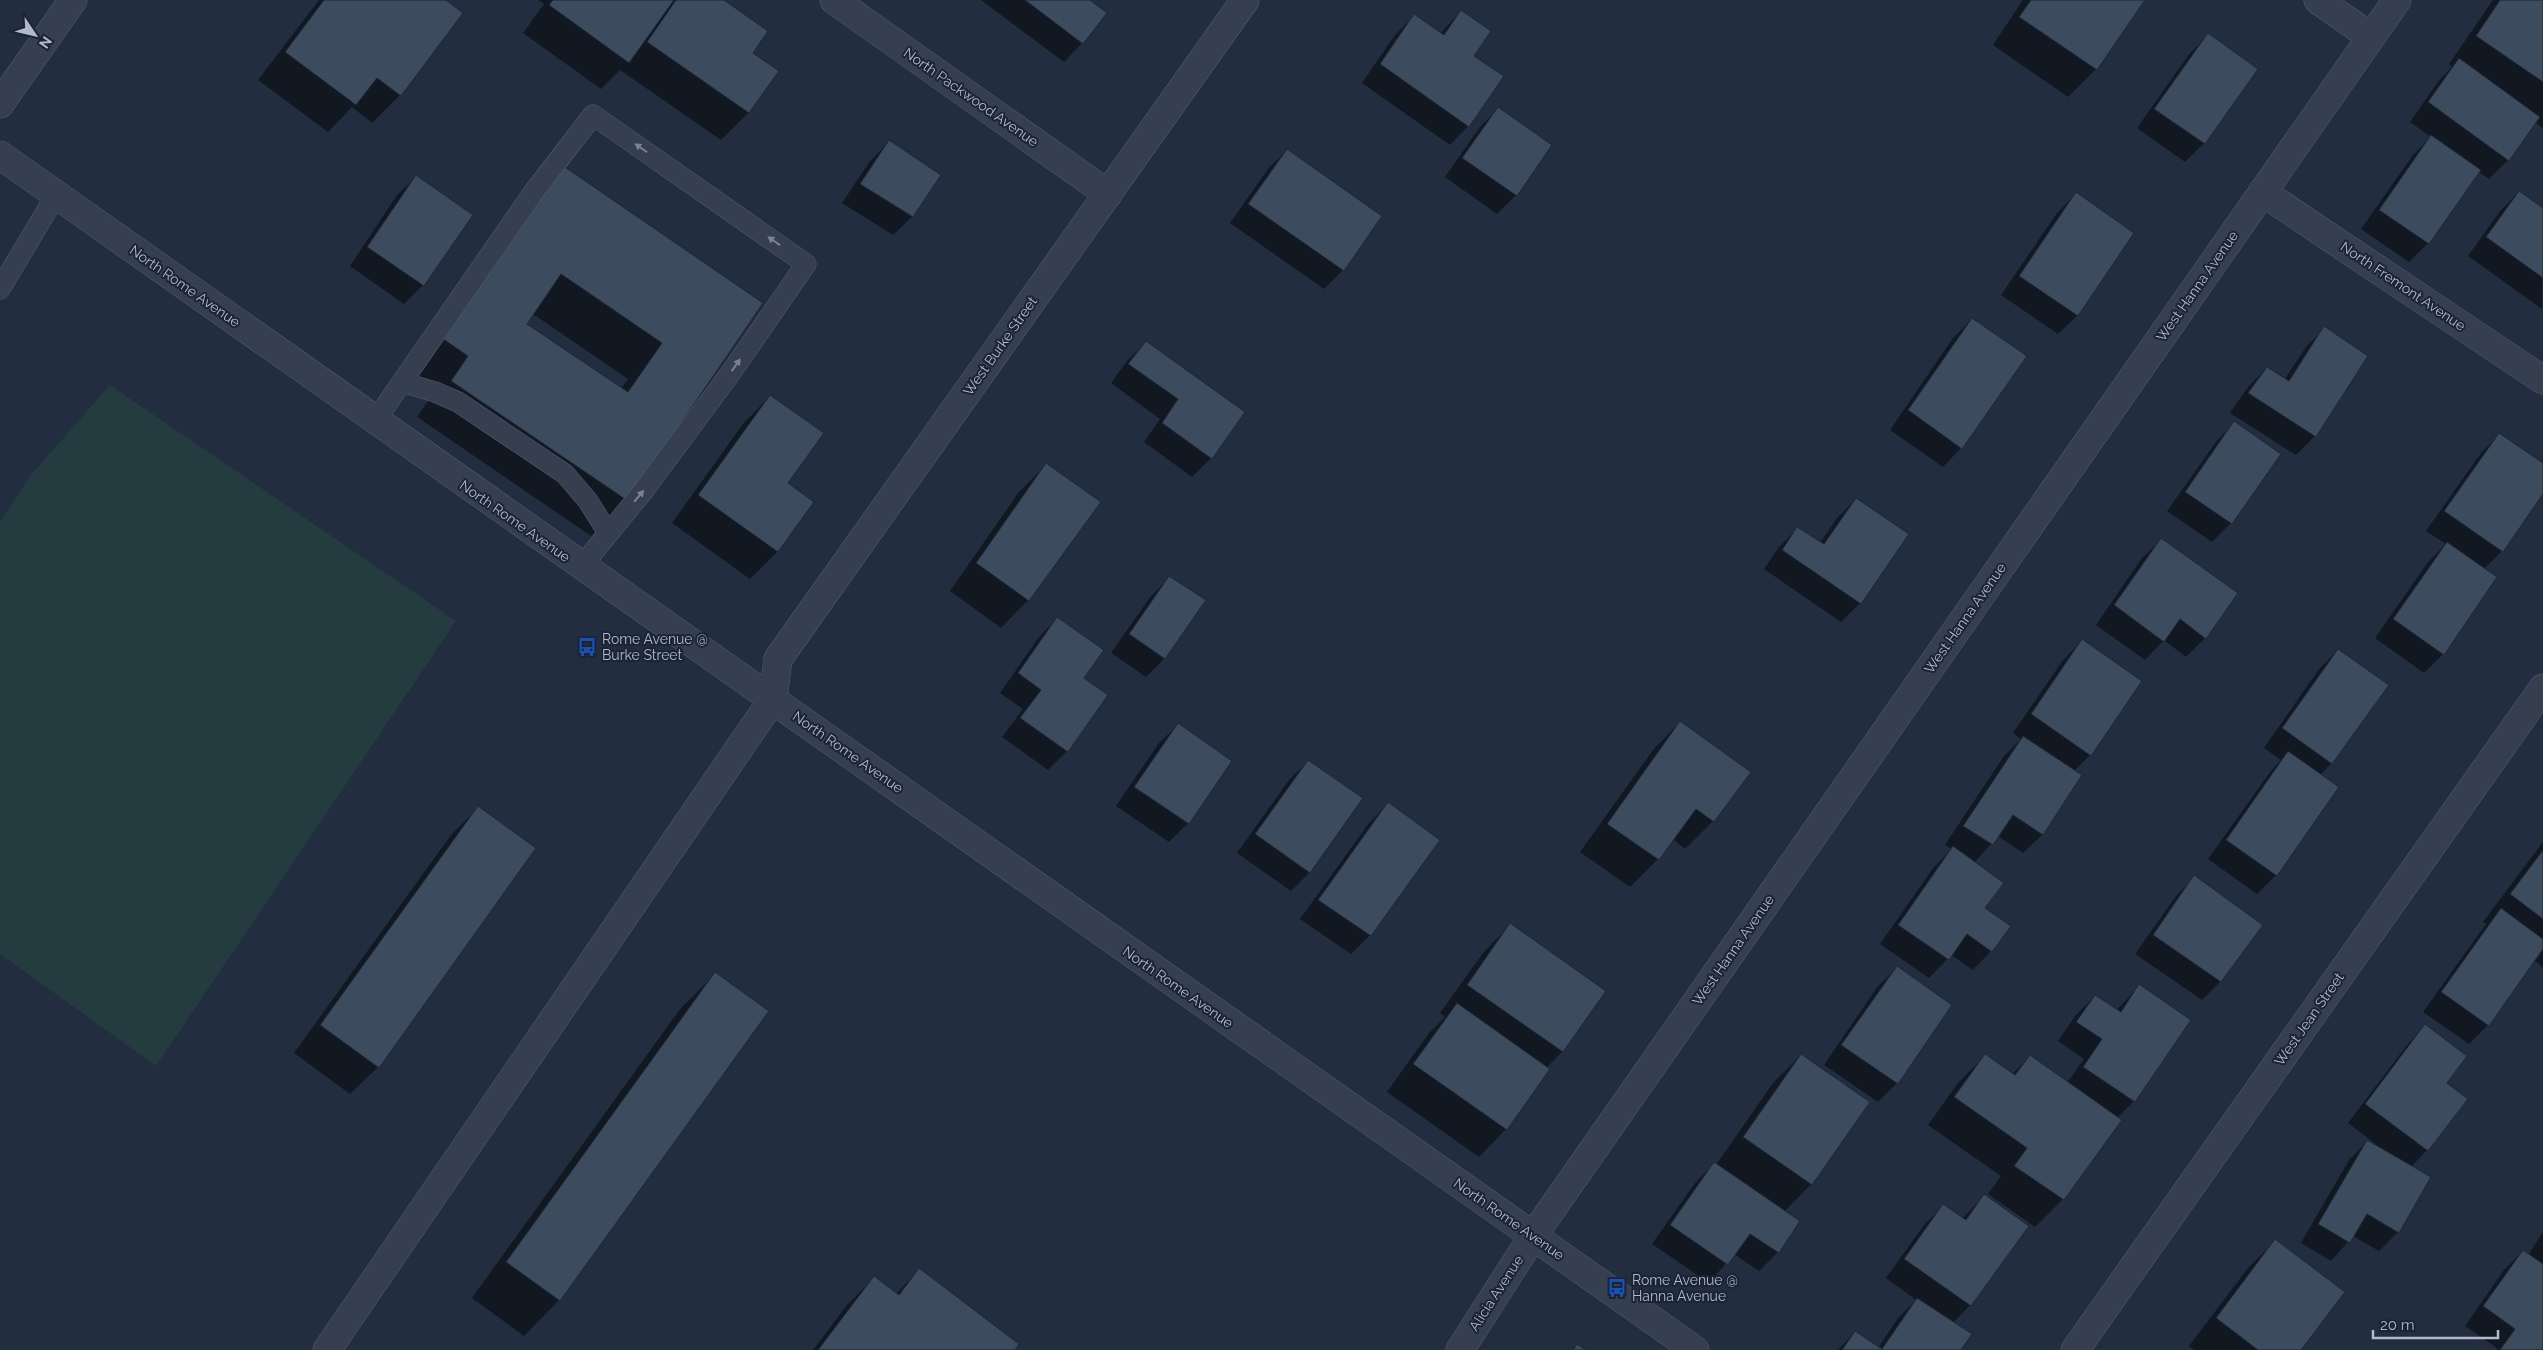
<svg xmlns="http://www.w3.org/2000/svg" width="2543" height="1350" font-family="Raleway,sans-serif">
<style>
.green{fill:#243b40}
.shadow{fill:#0007;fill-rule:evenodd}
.building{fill:#3d4b5f;stroke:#1d2636;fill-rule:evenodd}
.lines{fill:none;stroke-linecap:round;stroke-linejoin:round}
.service-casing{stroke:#545d6d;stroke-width:21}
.minor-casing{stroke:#545d6d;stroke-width:29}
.tertiary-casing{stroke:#545d6d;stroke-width:29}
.service{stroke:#363f4f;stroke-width:20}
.minor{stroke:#363f4f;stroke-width:28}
.tertiary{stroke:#363f4f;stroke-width:28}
.oneway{fill:#7a8393}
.labels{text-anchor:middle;stroke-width:4;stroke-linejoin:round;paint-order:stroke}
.street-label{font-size:14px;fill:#b2baca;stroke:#1b2434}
.poi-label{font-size:14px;fill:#b2baca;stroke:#1b2434;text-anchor:start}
</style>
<rect width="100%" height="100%" fill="#222d3f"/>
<path class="green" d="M110 385 456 621 156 1066 0 954V522L30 476Z"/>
<g class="shadow">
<path d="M319 0H444L461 13 400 95 372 123 352 107 328 132 258 80Z"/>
<path d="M538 0H723L751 53 778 72 748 113 721 140 620 70 601 89 523 33 544 4Z"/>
<path d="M981 0H1088L1082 43 1064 62Z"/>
<path d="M2023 0H2144L2096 69 2068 97 1993 45Z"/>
<path d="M2493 0H2543V128L2534 122 2508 160 2489 179 2478 171 2428 243 2409 262 2361 229 2413 155 2431 137 2410 122 2440 79 2452 67 2449 64Z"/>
<path d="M1461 11 1472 56 1468 126 1450 145 1362 83 1395 35 1414 16 1440 34Z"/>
<path d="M2209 35 2256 69 2204 143 2185 162 2137 128 2190 53Z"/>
<path d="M1498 109 1551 145 1516 195 1497 214 1445 177 1480 127Z"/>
<path d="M889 142 939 175 912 217 893 235 842 203 870 161Z"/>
<path d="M1287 150 1343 270 1324 289 1230 223 1268 169Z"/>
<path d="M562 167 762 303 627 500 591 536 417 417 434 392 408 374ZM533 314 628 379 621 389 525 324Z"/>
<path d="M416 177 423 285 404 304 350 266 397 195Z"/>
<path d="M2519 192 2543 210 2542 309 2468 256 2500 211Z"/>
<path d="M2076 194 2133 234 2077 316 2058 334 2001 295 2057 213Z"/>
<path d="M1972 319 1961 448 1943 467 1890 430 1953 338Z"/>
<path d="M2325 328 2366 357 2315 436 2296 455 2230 413 2248 387 2267 368 2284 380 2306 347Z"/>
<path d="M1146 342 1243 412 1211 458 1192 477 1144 442 1160 419 1111 383 1127 361Z"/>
<path d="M770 396 786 483 813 503 777 552 750 579 672 523 743 424Z"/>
<path d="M2234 423 2279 454 2231 523 2212 542 2167 511 2216 442Z"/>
<path d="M2499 435 2543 465V492L2502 551 2484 569 2443 654 2424 673 2375 638 2428 562 2446 544 2426 531 2481 453Z"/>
<path d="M1046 465 1028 600 1001 628 950 591 1019 492Z"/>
<path d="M1856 499 1907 534 1860 603 1841 622 1764 569 1779 547 1798 528 1820 543 1837 518Z"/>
<path d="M2161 540 2205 638 2186 657 2164 640 2145 660 2096 625 2142 558Z"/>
<path d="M1170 577 1165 658 1146 677 1111 653 1151 596Z"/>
<path d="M1057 618 1082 679 1067 751 1048 770 1002 737 1023 709 1000 693 1039 637Z"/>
<path d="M2082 641 2090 755 2074 771 2081 775 2042 835 2023 853 1998 836 1974 863 1991 951 1973 970 1951 955 1929 978 1880 944 1934 867 1952 849 1945 845 2004 756 2021 739 2013 733 2063 660Z"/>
<path d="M2338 650 2332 763 2320 775 2276 875 2257 894 2208 859 2270 772 2281 760 2264 748 2319 669Z"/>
<path d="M1680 722 1713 821 1685 849 1673 839 1658 859 1630 887 1580 852 1653 750Z"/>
<path d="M1178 725 1230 761 1188 823 1169 842 1116 806 1159 743Z"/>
<path d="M1308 761 1310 872 1291 891 1237 853 1289 780Z"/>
<path d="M1388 804 1438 840 1370 935 1351 954 1300 919 1369 823Z"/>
<path d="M478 808 378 1067 350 1094 294 1053 451 835Z"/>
<path d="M2543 842V967L2534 960 2488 1025 2469 1044 2423 1012 2486 924 2483 922Z"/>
<path d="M2195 877 2220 982 2202 1000 2135 954 2176 896Z"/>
<path d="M1510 925 1604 992 1562 1052 1546 1068 1506 1129 1479 1157 1387 1092 1429 1033 1445 1017 1440 1013 1483 953Z"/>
<path d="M1897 968 1950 1005 1897 1083 1878 1102 1824 1065 1878 986Z"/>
<path d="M715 974 559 1300 524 1336 472 1298 680 1009Z"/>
<path d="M2139 986 2134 1101 2117 1118 2120 1120 2063 1199 2035 1227 1988 1194 2001 1176 1928 1125 1958 1083 1985 1056 2012 1074 2030 1057 2067 1083 2084 1059 2058 1041 2076 1015 2095 996 2116 1011Z"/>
<path d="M2425 1026 2446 1083 2466 1099 2427 1150 2411 1167 2430 1177 2398 1232 2379 1251 2353 1236 2331 1261 2301 1243 2349 1160 2367 1142 2377 1145 2348 1123 2407 1045Z"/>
<path d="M1801 1055 1811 1184 1784 1212 1778 1252 1759 1271 1734 1254 1709 1283 1652 1244 1695 1183 1714 1164 1716 1165 1773 1083Z"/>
<path d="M1985 1195 2027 1226 1970 1305 1953 1323 1960 1350H1838L1855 1332 1878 1348 1898 1318 1916 1300 1886 1278 1924 1225 1943 1206 1962 1219Z"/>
<path d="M2543 1232V1350H2496L2497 1348 2465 1326 2504 1270 2523 1251 2528 1255Z"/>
<path d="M2275 1241 2299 1350H2194L2189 1346 2248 1268Z"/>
<path d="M919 1270 1013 1350H813L847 1305 874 1278 896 1294Z"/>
</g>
<g class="building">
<path d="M324 0H446L463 13 401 96 377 78 356 105 285 52Z"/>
<path d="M553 0H674L629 63 549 5Z"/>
<path d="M676 0H724L768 31 753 53 779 71 749 113 647 42Z"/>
<path d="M1025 0H1090L1107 13 1083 44Z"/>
<path d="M2031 0H2145L2097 70 2019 17Z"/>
<path d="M2500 0H2543V82L2476 36Z"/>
<path d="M1461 10 1491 31 1474 56 1504 76 1469 127 1380 64 1414 14 1444 35Z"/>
<path d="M2208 33 2258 69 2205 144 2154 109Z"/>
<path d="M2459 58 2540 117 2509 161 2428 102Z"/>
<path d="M1498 107 1552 145 1517 196 1462 158Z"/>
<path d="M2431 135 2481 170 2429 244 2379 210Z"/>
<path d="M889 140 941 175 913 217 860 184Z"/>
<path d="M1287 149 1382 216 1344 271 1248 204Z"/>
<path d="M562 165 763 303 628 501 451 381 468 356 443 339ZM561 274 662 343 628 392 527 324Z"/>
<path d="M416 175 473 215 424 286 367 247Z"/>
<path d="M2519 191 2543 208V278L2486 237Z"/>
<path d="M2076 192 2134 233 2078 316 2019 276Z"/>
<path d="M1972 318 2027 356 1962 449 1908 410Z"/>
<path d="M2324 326 2368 356 2316 437 2248 393 2267 367 2289 381Z"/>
<path d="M1146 341 1245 412 1212 459 1162 423 1178 399 1128 364Z"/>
<path d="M770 395 824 433 788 483 814 502 778 552 698 495Z"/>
<path d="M2234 421 2281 454 2232 524 2185 492Z"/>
<path d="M2499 433 2543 463V494L2503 552 2444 511Z"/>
<path d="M1046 463 1101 502 1029 601 976 563Z"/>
<path d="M1856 498 1909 534 1861 604 1782 550 1797 527 1824 544Z"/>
<path d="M2161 538 2238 593 2206 639 2180 619 2164 642 2114 605Z"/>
<path d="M2447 542 2497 577 2444 655 2393 619Z"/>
<path d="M1169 576 1206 600 1165 659 1129 634Z"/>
<path d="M1057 617 1104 650 1084 678 1108 695 1068 752 1020 718 1041 690 1018 673Z"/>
<path d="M2082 639 2142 681 2091 756 2031 714Z"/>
<path d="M2338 649 2389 685 2332 764 2282 728Z"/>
<path d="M1680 721 1751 772 1714 822 1696 809 1659 860 1607 824Z"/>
<path d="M1178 723 1232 761 1189 824 1134 787Z"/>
<path d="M2023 736 2082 775 2043 835 2013 815 1993 845 1963 826Z"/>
<path d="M2288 751 2339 787 2277 876 2226 840Z"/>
<path d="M1308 760 1363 798 1310 873 1255 834Z"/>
<path d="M1388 802 1440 840 1371 936 1318 900Z"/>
<path d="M478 806 536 848 379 1068 320 1025Z"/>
<path d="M1953 846 2004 883 1985 908 2011 926 1992 952 1967 934 1949 960 1898 925Z"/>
<path d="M2543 850V919L2510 894Z"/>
<path d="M2194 875 2263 925 2221 982 2153 935Z"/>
<path d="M2501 908 2543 939V949L2489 1026 2441 992Z"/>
<path d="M1510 923 1606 991 1563 1052 1467 985Z"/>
<path d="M1897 966 1952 1005 1898 1084 1841 1045Z"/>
<path d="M715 972 769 1011 560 1301 506 1262Z"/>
<path d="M2139 984 2191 1020 2135 1102 2083 1067 2102 1039 2076 1022 2095 995 2121 1012Z"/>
<path d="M1457 1003 1550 1069 1507 1130 1413 1064Z"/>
<path d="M2425 1024 2467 1056 2447 1083 2468 1099 2428 1151 2365 1104Z"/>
<path d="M1801 1054 1870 1102 1812 1185 1743 1137Z"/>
<path d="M1985 1054 2015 1075 2030 1055 2122 1120 2064 1200 2014 1166 2027 1148 1954 1097Z"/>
<path d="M2367 1140 2431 1177 2399 1233 2367 1214 2350 1243 2318 1224Z"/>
<path d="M1714 1162 1800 1221 1779 1253 1750 1234 1728 1265 1670 1225Z"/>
<path d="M1984 1194 2029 1226 1971 1306 1904 1259 1943 1204 1966 1220Z"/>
<path d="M2275 1239 2345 1292 2301 1350H2258L2216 1318Z"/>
<path d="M2523 1250 2543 1264V1350H2500L2515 1329 2483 1306Z"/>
<path d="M919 1268 1019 1344 1015 1350H818L874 1276 899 1295Z"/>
<path d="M1917 1298 1972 1334 1961 1350H1842L1855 1331 1882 1349Z"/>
<path d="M1577 1344 1586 1350H1573Z"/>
</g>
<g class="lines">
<g class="service-casing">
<g id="service">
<path d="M0 289 56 195"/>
<path d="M402 382 435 392 458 402 565 474 588 501 608 533"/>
<path d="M375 421 533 193 593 115 806 264 730 374 644 490 581 567"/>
</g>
</g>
<g class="minor-casing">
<g id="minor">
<path d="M834 0 1108 194"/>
<path d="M2318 0 2371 37"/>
<path d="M0 104 73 0"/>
<path d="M2262 192 2543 380"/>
<path d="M327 1350 773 699 778 659 1245 0"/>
<path d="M1460 1350 1533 1236 2397 0"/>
<path d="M2075 1350 2543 688"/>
</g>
</g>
<g class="tertiary-casing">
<path id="tertiary" d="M0 155C564 555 1130 952 1695 1350"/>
</g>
<use href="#service" class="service"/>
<use href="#minor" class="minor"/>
<use href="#tertiary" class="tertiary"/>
</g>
<defs><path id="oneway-solid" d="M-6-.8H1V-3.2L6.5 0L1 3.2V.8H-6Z" transform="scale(1.25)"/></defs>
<g class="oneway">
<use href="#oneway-solid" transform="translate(641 148) rotate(-145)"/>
<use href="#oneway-solid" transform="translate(774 241) rotate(-145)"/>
<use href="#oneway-solid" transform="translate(736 365) rotate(-55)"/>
<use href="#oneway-solid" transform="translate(639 496) rotate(-50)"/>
</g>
<defs>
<g id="bus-bare" transform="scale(1.5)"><path d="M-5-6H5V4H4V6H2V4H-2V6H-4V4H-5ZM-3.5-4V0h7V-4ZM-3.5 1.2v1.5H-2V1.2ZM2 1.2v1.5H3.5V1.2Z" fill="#1a4fb4" stroke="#1b2434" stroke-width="2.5" paint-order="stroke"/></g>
</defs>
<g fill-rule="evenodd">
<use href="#bus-bare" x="587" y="647"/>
<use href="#bus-bare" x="1617" y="1288"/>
</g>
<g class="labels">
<g class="street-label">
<text transform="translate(971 97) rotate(35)" y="5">North Packwood Avenue</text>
<text transform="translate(185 286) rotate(35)" y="5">North Rome Avenue</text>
<text transform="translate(2197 286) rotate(-55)" y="5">West Hanna Avenue</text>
<text transform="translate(2403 286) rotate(34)" y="5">North Fremont Avenue</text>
<text transform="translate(1000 346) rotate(-55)" y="5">West Burke Street</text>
<text transform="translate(515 521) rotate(35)" y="5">North Rome Avenue</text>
<text transform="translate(1965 618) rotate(-55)" y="5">West Hanna Avenue</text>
<text transform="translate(848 752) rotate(35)" y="5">North Rome Avenue</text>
<text transform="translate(1733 950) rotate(-55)" y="5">West Hanna Avenue</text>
<text transform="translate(1178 987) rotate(35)" y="5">North Rome Avenue</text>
<text transform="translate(2309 1019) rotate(-55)" y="5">West Jean Street</text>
<text transform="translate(1509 1219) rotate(35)" y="5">North Rome Avenue</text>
<text transform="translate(1496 1293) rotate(-57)" y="5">Alicia Avenue</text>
</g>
<g class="poi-label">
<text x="602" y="644">Rome Avenue @<tspan x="602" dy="16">Burke Street</tspan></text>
<text x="1632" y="1285">Rome Avenue @<tspan x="1632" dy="16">Hanna Avenue</tspan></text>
</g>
</g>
<g transform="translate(35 35) rotate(125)" stroke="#1b2434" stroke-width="4" paint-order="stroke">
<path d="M0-4L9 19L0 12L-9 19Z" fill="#b2baca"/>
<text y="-8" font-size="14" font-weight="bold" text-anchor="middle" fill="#b2baca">N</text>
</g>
<path d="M2373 1330v8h125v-8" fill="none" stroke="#b2baca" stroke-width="2.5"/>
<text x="2380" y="1330" font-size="15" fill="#b2baca" stroke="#1b2434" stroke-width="4" paint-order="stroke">20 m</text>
</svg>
